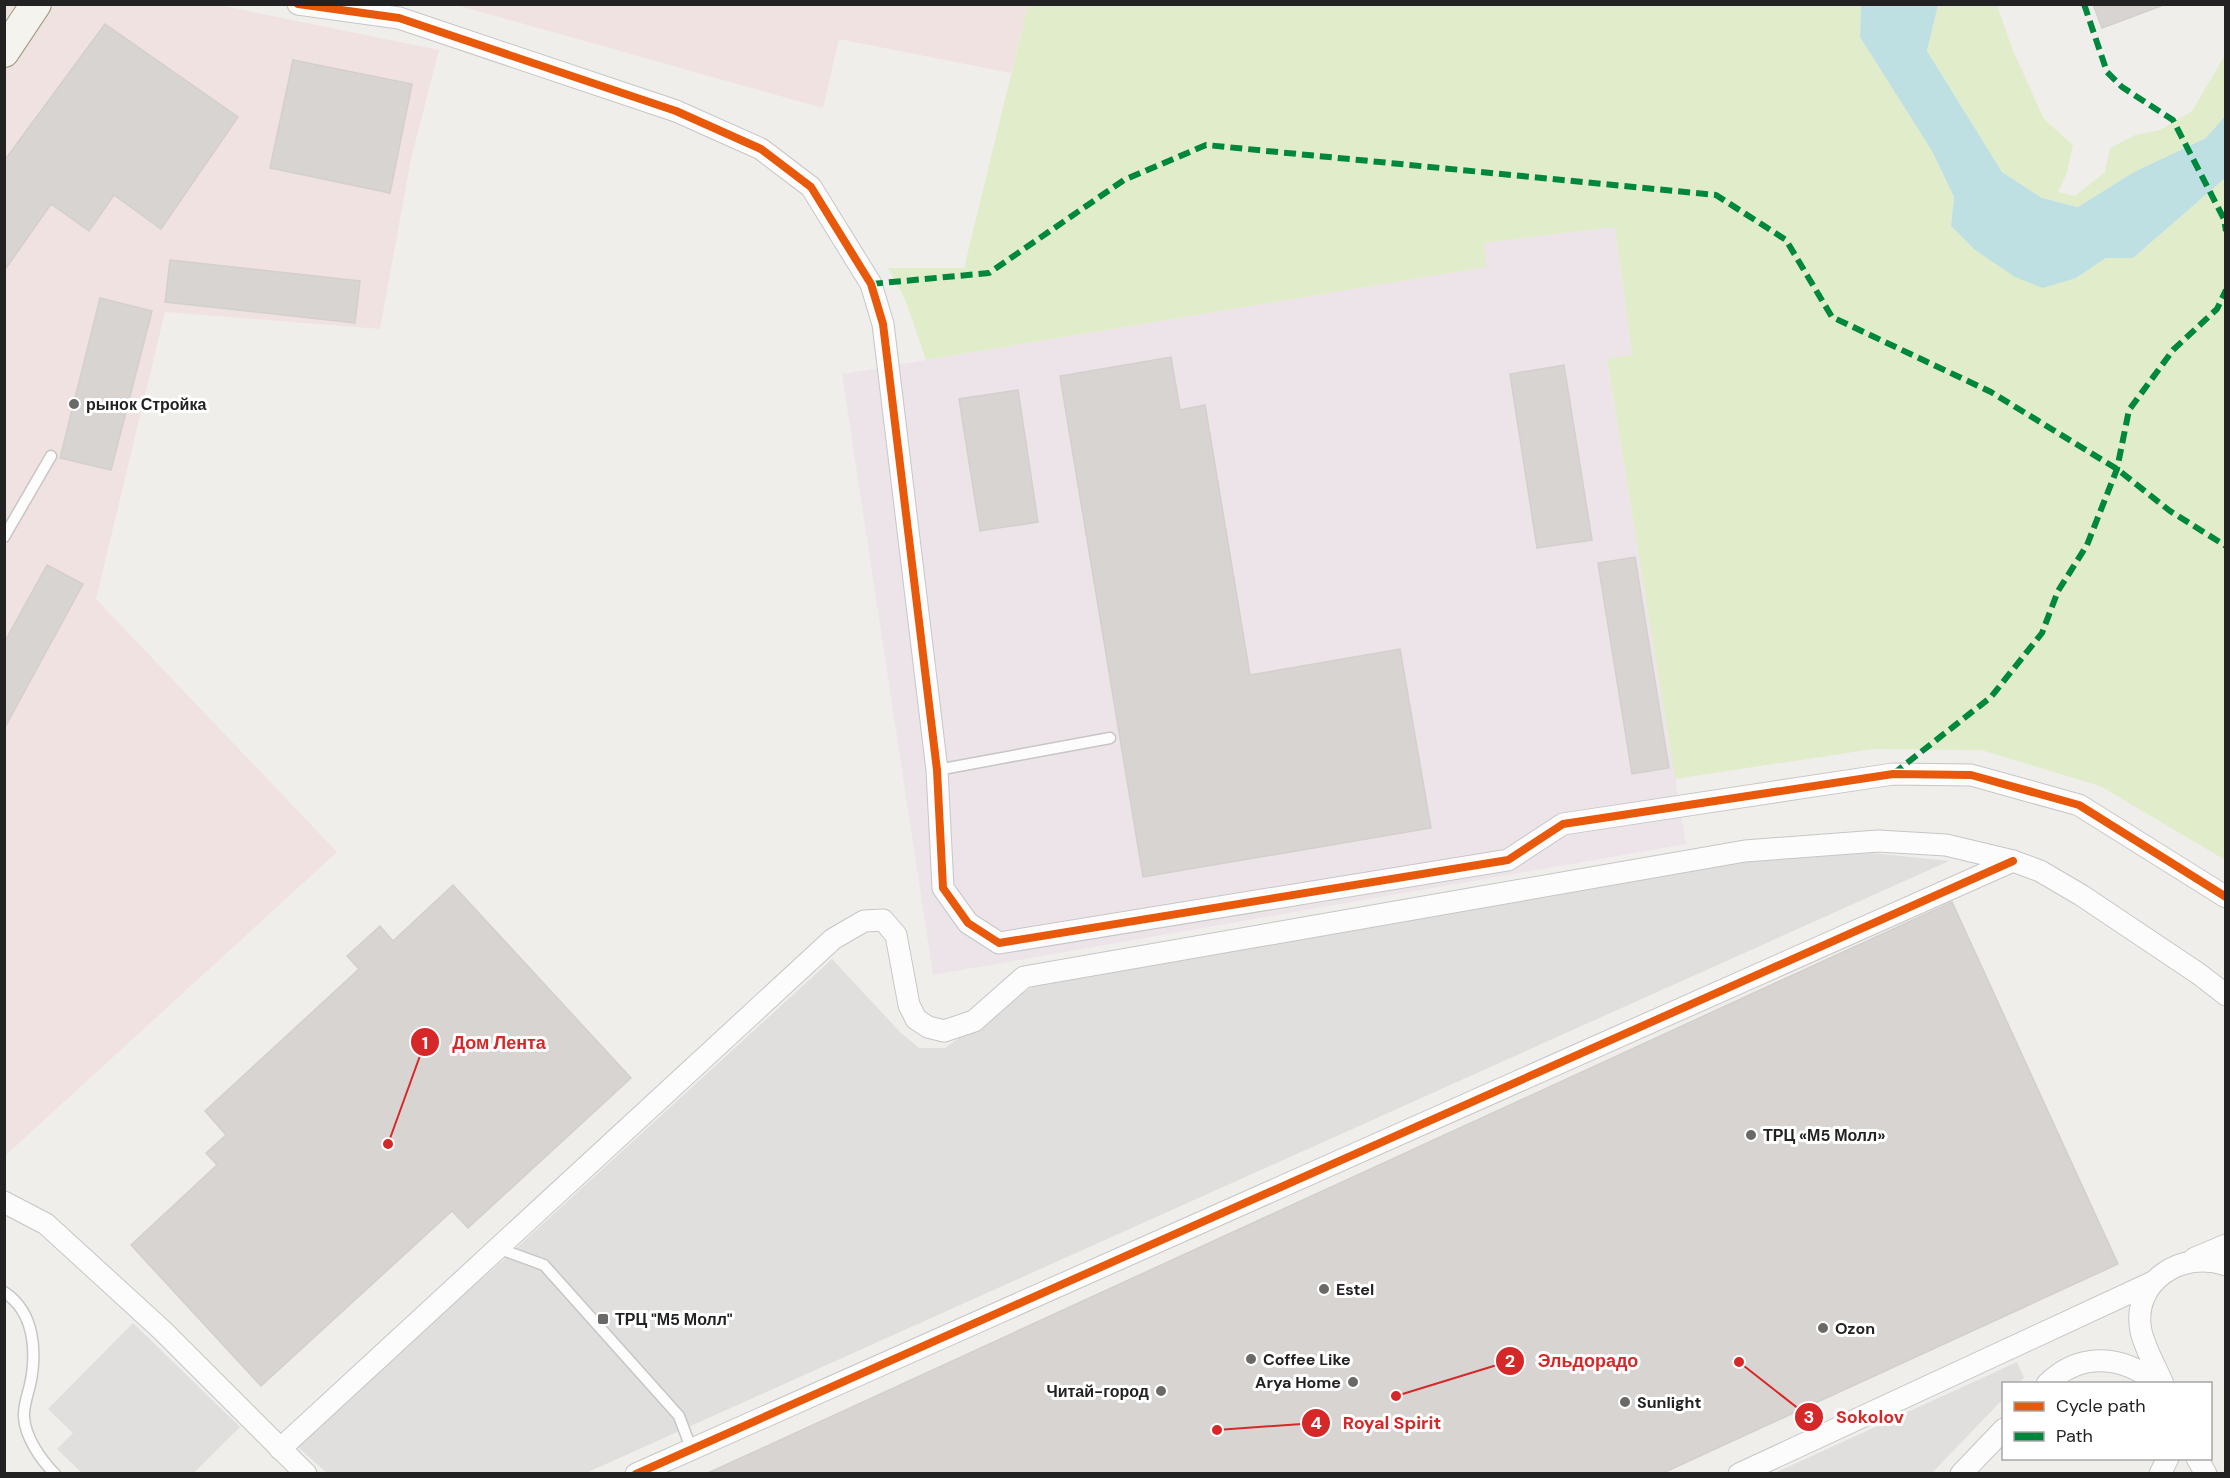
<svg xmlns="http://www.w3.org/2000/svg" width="2230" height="1478" font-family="'DM Sans',sans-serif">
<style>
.commercial{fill:#f1e2e2}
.industrial{fill:#ede4ea}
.grass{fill:#e1edca}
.parking{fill:#e0dfde}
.water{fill:#bee0e3}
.building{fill:#d7d4d2;stroke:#d3cfcc;stroke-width:1.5}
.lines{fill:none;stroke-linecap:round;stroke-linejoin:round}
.lane-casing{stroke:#c7c6c5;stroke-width:13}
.street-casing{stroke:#c7c6c5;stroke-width:23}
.secondary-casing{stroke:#9b9a82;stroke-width:32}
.lane{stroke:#fdfcfc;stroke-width:10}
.street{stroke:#fdfcfc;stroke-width:21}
.secondary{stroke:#f4f3ed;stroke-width:30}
.quiet{stroke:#00873e;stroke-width:6;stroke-dasharray:12 6;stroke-linecap:butt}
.cycleway-casing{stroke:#fff;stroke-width:11}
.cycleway{stroke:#e8590c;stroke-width:8}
.poi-dot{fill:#6a6968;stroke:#fff;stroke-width:2}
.labels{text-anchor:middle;stroke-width:6;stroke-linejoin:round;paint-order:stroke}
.poi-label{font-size:16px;font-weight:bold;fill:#222;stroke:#fff;text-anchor:start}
.leader{fill:none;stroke:#d62828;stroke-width:2}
.callout-dot{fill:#d62828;stroke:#fff;stroke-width:2}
.mark-label{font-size:18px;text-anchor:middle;font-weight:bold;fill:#fff}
.callout-label{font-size:18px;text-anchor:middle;font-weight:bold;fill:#d62828;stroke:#fff;stroke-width:6;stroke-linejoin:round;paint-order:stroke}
</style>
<rect width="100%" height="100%" fill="#f0eeeb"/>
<g class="commercial">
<path d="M5 5H219L439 50 411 159 380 329 165 312 96 599 337 852 5 1156Z"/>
<path d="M456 5H1028L1011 73 839 39 823 108Z"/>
</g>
<path class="industrial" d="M1615 227 1632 355 1607 360 1686 844 933 975 842 374 1485 267 1483 243Z"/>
<g class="grass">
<path d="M1028 5H1861L1860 37 1932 151 1954 197 1951 226 2076 278 2106 258H2133L2225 178V860L2100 786 1981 750 1873 749 1675 779 1607 359 1632 355 1615 227 1484 243 1486 267 926 360 905 299 888 268H964Z"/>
<path d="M1938 5H1997L2012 48 2044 119 2073 145 2067 173 2058 192 2075 196 2105 172 2110 148 2135 135 2160 130 2192 111 2225 55V116L2206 138 2134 172 2078 207 2042 198 2002 172 1927 51Z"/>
</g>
<g class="parking">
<path d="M1872 853 1949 861 586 1473H327L291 1441 498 1265 832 959 900 1032 919 1048H945L1036 984 1752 861Z"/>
<path d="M133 1323 240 1427 194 1473H82L57 1449 73 1433 48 1409Z"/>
<path d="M2017 1362 2024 1378 2019 1383 2004 1384 2003 1399 1932 1473H1775Z"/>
</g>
<path class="water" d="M1861 5H1938L1927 51 2002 172 2042 198 2078 207 2134 172 2206 138 2225 116V178L2133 258H2106L2076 278 2043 288 2015 277 1975 250 1951 226 1954 197 1932 151 1860 37Z"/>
<g class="building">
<path d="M2093 4H2161V6L2102 28Z"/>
<path d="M105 24 238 117 161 229 114 195 89 231 51 204 4 271V161Z"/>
<path d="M293 60 412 84 390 193 270 168Z"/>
<path d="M170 260 360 281 355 323 165 302Z"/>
<path d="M100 298 152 311 111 470 60 458Z"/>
<path d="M1171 357 1180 410 1205 405 1250 675 1400 649 1431 828 1143 877 1060 376Z"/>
<path d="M1564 365 1592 540 1537 548 1510 374Z"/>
<path d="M1018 390 1038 522 980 531 959 399Z"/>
<path d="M1635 557 1669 768 1632 774 1598 563Z"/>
<path d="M47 565 83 584 4 729V643Z"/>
<path d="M453 885 631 1078 468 1228 452 1211 261 1386 131 1245 217 1165 206 1153 226 1135 205 1111 359 969 347 956 380 926 393 941Z"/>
<path d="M1952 902 2118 1264 1663 1473H708Z"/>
</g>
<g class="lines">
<g class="lane-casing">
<g id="lane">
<path d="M4 537 51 456"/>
<path d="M937 770 1110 738"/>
<path d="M500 1249 544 1265 679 1416 691 1448"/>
<path d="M4 1292C35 1312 37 1352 30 1385 28 1394 23 1407 24 1417 25 1437 41 1460 55 1474"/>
</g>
</g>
<g class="street-casing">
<g id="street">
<path d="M298 4 399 18 676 111 761 149 811 187 871 284 883 324 937 770 943 888 968 923 999 943 1508 860 1563 824 1893 774 1971 775 2079 805 2226 897"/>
<path d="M4 1202 46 1224 163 1331 306 1474"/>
<path d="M2195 1258 2226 1245"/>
<path d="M2047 1384C2081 1351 2123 1355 2158 1384"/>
<path d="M2163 1384C2156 1367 2145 1349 2141 1331 2131 1282 2182 1249 2226 1265"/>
<path d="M280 1449 833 939 864 921 883 920 896 935 909 1005 916 1019 928 1027 944 1031 974 1021 1024 977 1745 851 1878 841 1946 845 2013 861 2040 871 2081 895 2199 974 2226 995"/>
<path d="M2197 1458 2206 1474"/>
<path d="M636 1474 2013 861"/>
<path d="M1739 1474 2155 1281"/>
<path d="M1961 1474 2004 1429"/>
<path d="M2160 1474 2168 1458"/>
</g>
</g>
<g class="secondary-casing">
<path id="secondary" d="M4 52 36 4"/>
</g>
<use href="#lane" class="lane"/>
<use href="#street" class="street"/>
<use href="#secondary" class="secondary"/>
<g class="quiet">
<path d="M2084 4 2107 72 2122 87 2173 120 2224 219 2226 231"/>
<path d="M871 284 989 273 1124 180 1206 145 1716 195 1786 240 1832 317 1991 392 2117 469 2170 511 2226 546"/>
<path d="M1893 774 1991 697 2042 633 2058 591 2087 545 2117 469 2129 410 2173 350 2217 309 2226 290"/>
</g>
<g class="cycleway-casing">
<g id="cycleway">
<path d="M298 4 399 18 676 111 761 149 811 187 871 284 883 324 937 770 943 888 968 923 999 943 1508 860 1563 824 1893 774 1971 775 2079 805 2226 897"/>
<path d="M636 1474 2013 861"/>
</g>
</g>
<use href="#cycleway" class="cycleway"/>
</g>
<g class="poi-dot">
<circle cx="74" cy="404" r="6"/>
<circle cx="1751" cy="1135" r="6"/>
<circle cx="1324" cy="1289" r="6"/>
<rect x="597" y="1313" width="12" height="12" rx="3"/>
<circle cx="1823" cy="1328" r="6"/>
<circle cx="1251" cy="1359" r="6"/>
<circle cx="1353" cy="1382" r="6"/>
<circle cx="1161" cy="1391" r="6"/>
<circle cx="1625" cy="1402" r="6"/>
</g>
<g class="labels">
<g class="poi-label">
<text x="86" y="410">рынок Стройка</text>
<text x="1763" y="1141">ТРЦ «М5 Молл»</text>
<text x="1336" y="1295">Estel</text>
<text x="615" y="1325">ТРЦ "М5 Молл"</text>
<text x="1835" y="1334">Ozon</text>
<text x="1263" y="1365">Coffee Like</text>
<text x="1341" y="1388" text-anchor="end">Arya Home</text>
<text x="1149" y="1397" text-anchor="end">Читай-город</text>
<text x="1637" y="1408">Sunlight</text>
</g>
</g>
<path class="leader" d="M388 1144L425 1042M1396 1396L1510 1361M1739 1362L1809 1417M1217 1430L1316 1423"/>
<g class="callout-dot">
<circle cx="388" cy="1144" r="6"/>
<circle cx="1396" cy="1396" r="6"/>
<circle cx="1739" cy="1362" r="6"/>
<circle cx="1217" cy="1430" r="6"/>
<circle cx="425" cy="1042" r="15"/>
<circle cx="1510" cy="1361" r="15"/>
<circle cx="1809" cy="1417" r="15"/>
<circle cx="1316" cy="1423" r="15"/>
</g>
<g class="mark-label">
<text x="425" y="1049">1</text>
<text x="1510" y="1367">2</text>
<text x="1809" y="1423">3</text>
<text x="1316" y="1429">4</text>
</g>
<g class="callout-label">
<text x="499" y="1049">Дом Лента</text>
<text x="1588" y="1367">Эльдорадо</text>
<text x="1870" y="1423">Sokolov</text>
<text x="1392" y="1429">Royal Spirit</text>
</g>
<rect width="2230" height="1478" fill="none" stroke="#222222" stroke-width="12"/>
<rect x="2002" y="1382" width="210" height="78" fill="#ffffff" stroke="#a7a7a7" stroke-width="1.5"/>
<rect x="2014" y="1402" width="30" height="9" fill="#e8590c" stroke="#a7a7a7" stroke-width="1.5"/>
<text x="2056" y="1412" font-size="18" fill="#222222">Cycle path</text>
<rect x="2014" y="1432" width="30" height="9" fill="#00873e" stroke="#a7a7a7" stroke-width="1.5"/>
<text x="2056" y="1442" font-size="18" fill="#222222">Path</text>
</svg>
